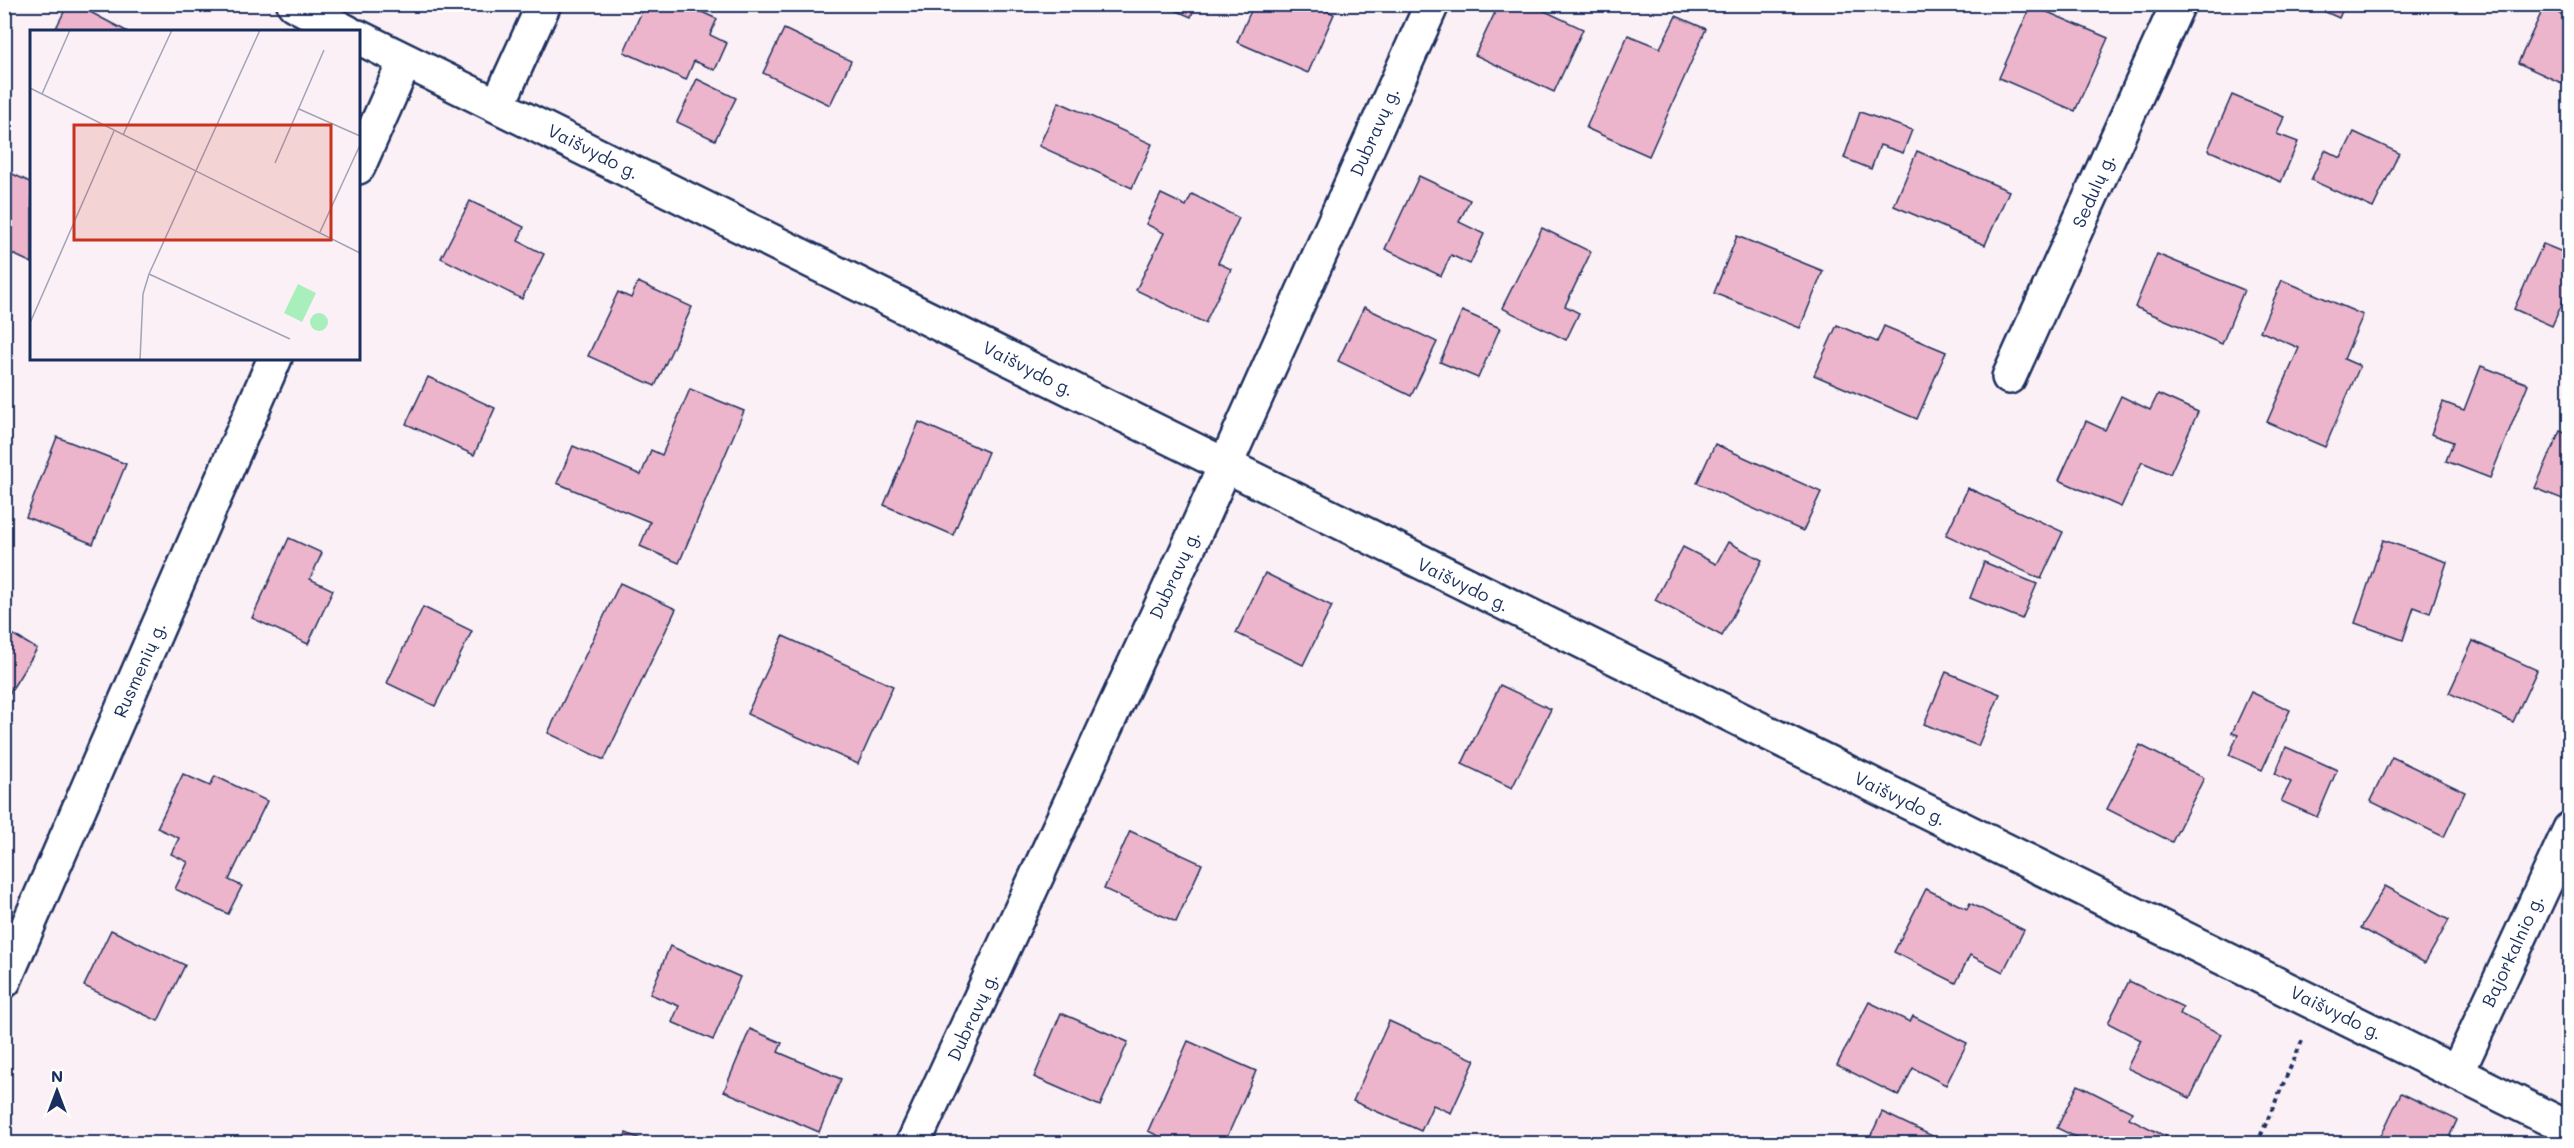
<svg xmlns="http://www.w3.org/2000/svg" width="2574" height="1148" font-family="Mali,sans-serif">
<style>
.building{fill:#ecb5cc;stroke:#1b2f5e;stroke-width:1.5}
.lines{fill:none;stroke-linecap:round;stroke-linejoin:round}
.street-casing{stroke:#1b2f5e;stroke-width:38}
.path{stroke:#1b2f5e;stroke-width:4;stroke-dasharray:4.5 4.5;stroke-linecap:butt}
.street{stroke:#fff;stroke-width:33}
.labels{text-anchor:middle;stroke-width:4.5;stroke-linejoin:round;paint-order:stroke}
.street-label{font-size:18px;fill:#1b2f5e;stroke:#fff}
.inset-road{fill:none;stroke:#a1a3b9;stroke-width:1.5}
.view{fill:#c8321e;fill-opacity:0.15;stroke:#c8321e;stroke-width:3}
.inset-edge{fill:none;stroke:#1b2f5e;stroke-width:3}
</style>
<rect width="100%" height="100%" fill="#fbf0f5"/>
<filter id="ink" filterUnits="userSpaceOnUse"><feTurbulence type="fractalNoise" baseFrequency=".0167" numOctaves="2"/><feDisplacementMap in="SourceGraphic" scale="12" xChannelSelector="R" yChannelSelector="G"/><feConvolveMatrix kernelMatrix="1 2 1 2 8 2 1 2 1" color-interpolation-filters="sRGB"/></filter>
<g filter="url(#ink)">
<g class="building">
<path d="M68 4H75L128 32H54Z"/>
<path d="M645 4H684L717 19 710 35 727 43 715 70 694 61 686 80 624 52Z"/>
<path d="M1161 4H1196L1191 17Z"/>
<path d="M1254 4H1313L1334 14 1308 73 1237 42Z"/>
<path d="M1499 4H1530L1583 29 1554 92 1475 55Z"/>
<path d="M2308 4H2345L2339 18Z"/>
<path d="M2031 5 2108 38 2075 111 1999 78Z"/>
<path d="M2544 7 2570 18V87L2518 63Z"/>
<path d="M1676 16 1706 29 1649 156 1586 128 1628 35 1660 48Z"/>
<path d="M784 29 851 61 830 105 763 73Z"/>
<path d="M697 79 736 98 715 140 677 122Z"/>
<path d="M2232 95 2284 117 2277 134 2298 142 2281 182 2208 150Z"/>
<path d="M1059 102 1152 144 1132 188 1039 146Z"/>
<path d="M1860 112 1912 130 1903 153 1880 145 1871 169 1844 158Z"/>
<path d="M2354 132 2399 153 2373 208 2311 180 2325 150 2341 158Z"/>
<path d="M1917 151 2009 191 1985 245 1894 206Z"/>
<path d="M4 170 32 183V263L4 250Z"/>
<path d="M1419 176 1470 200 1459 222 1484 234 1470 264 1451 255 1441 276 1385 249Z"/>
<path d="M1161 194 1186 206 1192 194 1239 218 1218 263 1231 269 1205 323 1136 290 1164 233 1146 224Z"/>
<path d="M470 201 524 227 518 241 544 254 522 299 441 258Z"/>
<path d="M1542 228 1591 252 1565 306 1579 313 1566 340 1502 308Z"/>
<path d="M1737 236 1823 271 1800 328 1714 293Z"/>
<path d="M2543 244 2570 255V286L2552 326 2514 309Z"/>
<path d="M2157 254 2244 290 2222 344 2135 307Z"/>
<path d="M2282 280 2363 315 2344 359 2360 366 2325 447 2267 422 2299 348 2260 331Z"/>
<path d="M638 282 692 307 655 386 588 356 618 292 631 298Z"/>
<path d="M1364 307 1437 342 1411 396 1338 361Z"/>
<path d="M1462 311 1500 328 1478 378 1440 362Z"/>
<path d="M1837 325 1877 342 1884 326 1946 352 1917 419 1814 375Z"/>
<path d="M2481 366 2528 384 2490 478 2446 461 2453 442 2431 434 2443 402 2464 410Z"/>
<path d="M428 377 495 408 474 455 406 424Z"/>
<path d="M690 389 744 411 679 563 640 546 650 522 557 483 573 446 641 475 651 450 662 455Z"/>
<path d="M2158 394 2198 412 2170 474 2142 462 2121 507 2059 480 2086 421 2105 430 2121 396 2150 410Z"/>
<path d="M919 422 988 452 953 535 884 505Z"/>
<path d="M2560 431 2570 435V502L2535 488Z"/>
<path d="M57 437 126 464 93 544 26 517Z"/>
<path d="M1715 444 1821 492 1803 531 1697 483Z"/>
<path d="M1968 488 2063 532 2041 579 1946 535Z"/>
<path d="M289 538 322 553 310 579 333 590 308 644 252 618Z"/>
<path d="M2383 540 2447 562 2430 613 2414 607 2403 640 2355 623Z"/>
<path d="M1728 542 1762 560 1722 636 1655 600 1683 547 1716 564Z"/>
<path d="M1984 562 2037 584 2022 619 1970 598Z"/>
<path d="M1265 573 1332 606 1303 665 1236 633Z"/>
<path d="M620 583 676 609 604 760 548 733Z"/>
<path d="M423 607 472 631 435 706 387 683Z"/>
<path d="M4 629 37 649 7 697 4 696Z"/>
<path d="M783 636 893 686 858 764 747 714Z"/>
<path d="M2473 641 2537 670 2513 722 2449 693Z"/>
<path d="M1946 672 2000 694 1978 746 1924 724Z"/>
<path d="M1500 685 1551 709 1512 788 1462 764Z"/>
<path d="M2251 692 2290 710 2262 770 2229 755 2238 735 2232 733Z"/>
<path d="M2140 745 2204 778 2172 842 2107 809Z"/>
<path d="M2286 747 2337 770 2317 817 2281 801 2291 782 2275 774Z"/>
<path d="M2392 757 2465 792 2444 837 2370 801Z"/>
<path d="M183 774 210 786 215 776 267 801 229 880 242 886 228 914 175 889 188 862 171 854 179 838 157 828Z"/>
<path d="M1130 831 1202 864 1176 922 1104 889Z"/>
<path d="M2385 886 2449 920 2425 963 2361 928Z"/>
<path d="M1926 889 1967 909 1970 903 2024 930 2003 972 1970 955 1956 983 1894 952Z"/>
<path d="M111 930 185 965 158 1021 84 986Z"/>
<path d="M670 946 740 977 713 1040 672 1022 679 1006 650 994Z"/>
<path d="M2129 981 2183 1007 2180 1014 2221 1034 2190 1098 2127 1068 2141 1040 2108 1023Z"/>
<path d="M1869 1002 1910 1022 1913 1016 1967 1043 1946 1085 1913 1068 1899 1096 1837 1065Z"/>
<path d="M1061 1013 1128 1042 1100 1106 1034 1077Z"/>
<path d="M1389 1021 1475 1060 1451 1113 1433 1105 1421 1131 1353 1101Z"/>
<path d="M750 1029 782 1043 778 1052 841 1079 819 1132 724 1091Z"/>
<path d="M1188 1041 1256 1071 1224 1144H1175L1148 1131Z"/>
<path d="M2078 1085 2132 1112 2129 1118 2171 1139 2168 1144H2090L2057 1128Z"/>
<path d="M2401 1093 2457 1120 2446 1144H2377Z"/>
<path d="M1882 1112 1945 1142 1944 1144H1867Z"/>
<path d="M626 1133 653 1144H622Z"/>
</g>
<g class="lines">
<g class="street-casing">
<g id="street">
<path d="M294 4 347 32"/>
<path d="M358 37 2570 1129"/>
<path d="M498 105 544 4"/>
<path d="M358 167 405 61"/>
<path d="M2009 377 2178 4"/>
<path d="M4 981 275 358"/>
<path d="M2457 1073 2570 829"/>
<path d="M913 1144 1190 544 1432 4"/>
</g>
</g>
<path class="path" d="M2257 1144 2302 1041"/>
<use href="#street" class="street"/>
</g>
</g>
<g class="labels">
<g class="street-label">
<text transform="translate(1375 132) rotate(-66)" y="6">Dubravų g.</text>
<text transform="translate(593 152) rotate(27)" y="6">Vaišvydo g.</text>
<text transform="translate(2094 191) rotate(-66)" y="6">Sedulų g.</text>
<text transform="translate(1028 369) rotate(27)" y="6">Vaišvydo g.</text>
<text transform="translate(1175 575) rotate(-65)" y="6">Dubravų g.</text>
<text transform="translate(1463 585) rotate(26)" y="6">Vaišvydo g.</text>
<text transform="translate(140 670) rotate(-66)" y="6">Rusmenių g.</text>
<text transform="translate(1900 799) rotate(26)" y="6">Vaišvydo g.</text>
<text transform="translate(2513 951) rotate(-65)" y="6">Bajorkalnio g.</text>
<text transform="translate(2336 1013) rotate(26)" y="6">Vaišvydo g.</text>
<text transform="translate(973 1017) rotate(-65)" y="6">Dubravų g.</text>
</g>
</g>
<g transform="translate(30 30)">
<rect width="330" height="330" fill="#fbf0f5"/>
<path d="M268 254 286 263 272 292 254 283ZM280 292a9 9 0 1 1 18 0a9 9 0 1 1-18 0Z" fill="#a8efbb"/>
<path class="inset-road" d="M0 58 330 223M12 64 40 0M269 79 330 106M93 105 142 0M245 133 294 20M290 202 330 115M119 244 260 309M0 293 84 101M110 330 113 264 119 244 230 0"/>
<path class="view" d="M44 95H301V210H44Z"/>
<rect width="330" height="330" class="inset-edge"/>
</g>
<rect width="2574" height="1148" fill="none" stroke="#fff" stroke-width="24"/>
<rect x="12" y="12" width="2550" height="1124" fill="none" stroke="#1b2f5e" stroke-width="2" filter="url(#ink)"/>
<g transform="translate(57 1091)" stroke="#ffffff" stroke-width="4.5" paint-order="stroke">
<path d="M0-4.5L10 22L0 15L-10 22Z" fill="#1b2f5e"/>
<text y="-9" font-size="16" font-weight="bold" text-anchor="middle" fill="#1b2f5e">N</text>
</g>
</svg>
